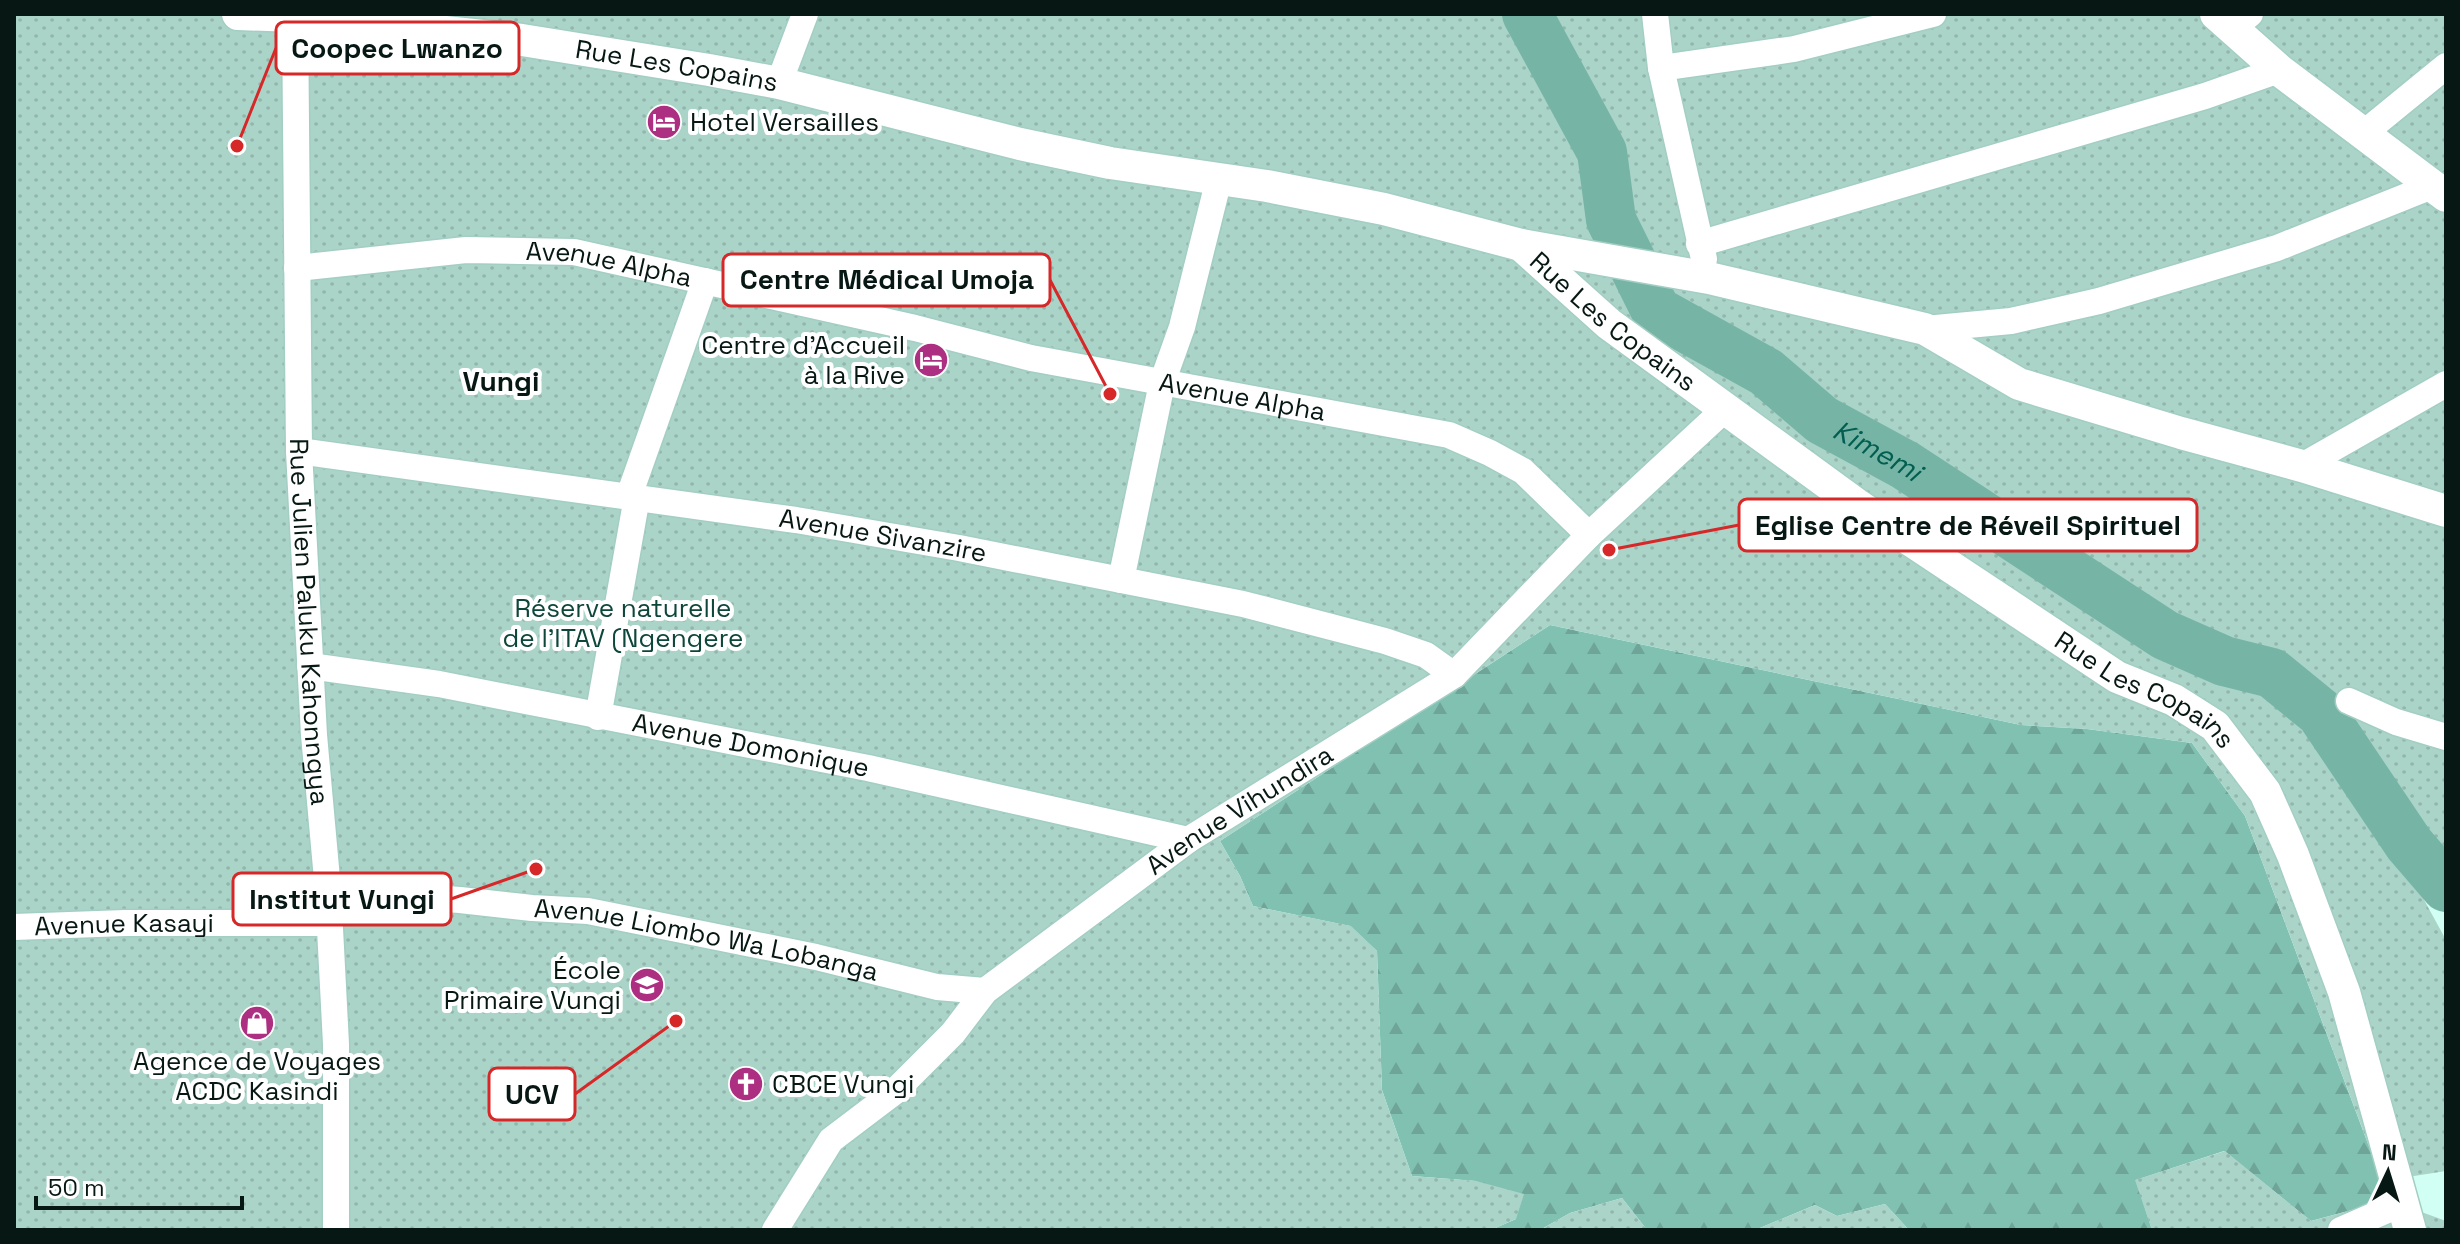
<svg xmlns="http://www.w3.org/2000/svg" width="2460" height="1244" font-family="'Space Grotesk',sans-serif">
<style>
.forest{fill:url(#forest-firs)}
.park{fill:url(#park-dots)}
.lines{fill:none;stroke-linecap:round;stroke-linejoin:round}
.river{stroke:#76b5a6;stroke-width:50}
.minor-casing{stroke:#a3cec3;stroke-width:29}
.tertiary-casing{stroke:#a3cec3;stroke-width:35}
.minor{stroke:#fff;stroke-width:26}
.tertiary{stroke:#fff;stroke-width:32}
.labels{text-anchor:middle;stroke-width:8;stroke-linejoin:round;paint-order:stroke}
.street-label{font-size:26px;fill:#071814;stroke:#fff}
.poi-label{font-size:26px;fill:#071814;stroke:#fff;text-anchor:start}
.park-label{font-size:26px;fill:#0d463b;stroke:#fff}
.neighbourhood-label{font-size:28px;font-weight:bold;fill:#071814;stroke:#fff}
.water-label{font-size:28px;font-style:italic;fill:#025e50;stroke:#fff}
.leader{fill:none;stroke:#d62828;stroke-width:3}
.callout-dot{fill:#d62828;stroke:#fff;stroke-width:3}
.callout{fill:#fff;stroke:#d62828;stroke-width:3}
.callout-label{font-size:28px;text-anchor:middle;font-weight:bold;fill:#071814}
</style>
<defs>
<pattern id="forest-firs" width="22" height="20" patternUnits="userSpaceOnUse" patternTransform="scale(2)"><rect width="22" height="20" fill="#81c1b2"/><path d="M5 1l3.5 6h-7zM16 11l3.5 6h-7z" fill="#6ea598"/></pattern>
<pattern id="park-dots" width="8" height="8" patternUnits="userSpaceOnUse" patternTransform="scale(2)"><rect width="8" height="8" fill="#abd4c9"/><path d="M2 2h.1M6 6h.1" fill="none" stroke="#92b5ac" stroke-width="1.8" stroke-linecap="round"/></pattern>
</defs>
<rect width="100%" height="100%" fill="#d2fff3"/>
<path class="forest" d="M1550 625 2021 725 2087 729 2192 743 2245 816 2389 1200 2311 1221 2224 1151 2136 1180 2152 1230H1909L1885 1204 1837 1216 1815 1205 1755 1230H1647L1622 1198 1570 1213 1540 1230H1491L1516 1219 1476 1181 1412 1176 1382 1090 1377 951 1350 926 1253 906 1240 876 1220 841Z"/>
<g class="park">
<path d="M14 14H2446V861L2417 887 2446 940V1171L2382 1181 2245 816 2192 743 2087 729 2021 725 1550 625 1220 841 1240 876 1253 906 1351 926 1377 951 1382 1090 1412 1176 1476 1181 1524 1194 1516 1219 1491 1230H14Z"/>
<path d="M2225 1151 2311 1221 2389 1200 2446 1221V1230H2152L2135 1180Z"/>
<path d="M1622 1198 1647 1230H1540L1570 1213Z"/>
<path d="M1885 1204 1909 1230H1755L1815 1205 1837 1216Z"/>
</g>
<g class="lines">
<path class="river" id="s1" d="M1527 14 1602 152 1611 220 1656 311 1766 372 1822 420 1905 465 2165 635 2224 661 2272 673 2321 713 2409 844 2446 887"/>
<g class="minor-casing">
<g id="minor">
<path id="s2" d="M295 14 299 451 314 735 328 890 336 1044V1230"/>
<path d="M1655 14 1661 68 1704 259"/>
<path d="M2233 28 2250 14"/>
<path d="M1661 68 1794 49 1933 14"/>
<path d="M779 83 805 14"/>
<path d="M2364 133 2446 66"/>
<path d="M1699 244 2205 96 2279 70"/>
<path id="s3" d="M297 268 466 250 574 252 915 328 1031 358 1449 435 1490 453 1523 471 1589 535"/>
<path d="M1925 329 2011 321 2099 301 2277 248 2432 186"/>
<path id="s4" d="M299 451 796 520 959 548 1243 604 1385 641 1426 655 1454 675"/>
<path d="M2302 466 2446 384"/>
<path d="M629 496 705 281"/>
<path d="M1121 580 1162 383 1182 327 1219 179"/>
<path id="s5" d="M310 666 439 684 868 768 1188 840"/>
<path d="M2349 701 2396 722 2446 737"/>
<path d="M598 717 637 497"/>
<path id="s6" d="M328 890 460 900 532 908 588 911 816 957 937 987 985 991"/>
<path id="s7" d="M14 927 125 923H330"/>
<path id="s8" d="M775 1230 831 1140 893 1093 953 1033 985 991 1188 840 1454 675 1589 535 1725 409"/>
<path d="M2341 1230 2403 1203"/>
</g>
</g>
<g class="tertiary-casing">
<g id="tertiary">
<path id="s9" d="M238 14 295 16 522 40 709 70 779 83 1020 144 1110 163 1267 186 1384 209 1521 245 1709 278 1925 329 2019 384 2181 433 2302 466 2446 511"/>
<path d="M2216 14 2279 70 2446 196"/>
<path id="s10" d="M1521 245 1609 324 1856 504 2117 677 2174 700 2215 726 2265 792 2293 855 2344 992 2410 1230"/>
</g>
</g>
<use href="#minor" class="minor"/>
<use href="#tertiary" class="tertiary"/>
</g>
<defs>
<g id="hotel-disc" transform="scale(1.8)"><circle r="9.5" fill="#ac2f81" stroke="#fff"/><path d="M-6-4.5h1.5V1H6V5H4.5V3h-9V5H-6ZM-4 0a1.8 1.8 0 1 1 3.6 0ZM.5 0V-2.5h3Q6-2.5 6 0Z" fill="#fff"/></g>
<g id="school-disc" transform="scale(1.8)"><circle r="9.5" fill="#ac2f81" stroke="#fff"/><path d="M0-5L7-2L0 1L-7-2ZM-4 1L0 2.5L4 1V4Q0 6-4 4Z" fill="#fff"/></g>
<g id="shop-disc" transform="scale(1.8)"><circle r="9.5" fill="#ac2f81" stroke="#fff"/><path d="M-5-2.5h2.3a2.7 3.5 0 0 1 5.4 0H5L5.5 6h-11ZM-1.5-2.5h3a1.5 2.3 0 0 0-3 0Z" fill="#fff"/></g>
<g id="church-disc" transform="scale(1.8)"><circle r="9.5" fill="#ac2f81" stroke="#fff"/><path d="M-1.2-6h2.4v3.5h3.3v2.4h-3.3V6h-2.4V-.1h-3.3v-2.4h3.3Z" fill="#fff"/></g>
</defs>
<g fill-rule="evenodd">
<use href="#hotel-disc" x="664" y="122"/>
<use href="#hotel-disc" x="931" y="360"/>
<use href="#school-disc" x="647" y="985"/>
<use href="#shop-disc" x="257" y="1023"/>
<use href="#church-disc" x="746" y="1084"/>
</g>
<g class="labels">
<g class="street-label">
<text dy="9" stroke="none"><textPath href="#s9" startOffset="442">Rue Les Copains</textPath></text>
<text dy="9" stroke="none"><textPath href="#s3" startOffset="314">Avenue Alpha</textPath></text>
<text dy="9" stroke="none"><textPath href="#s10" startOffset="120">Rue Les Copains</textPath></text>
<text dy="9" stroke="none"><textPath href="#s3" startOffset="962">Avenue Alpha</textPath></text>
<text dy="9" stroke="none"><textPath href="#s4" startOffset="590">Avenue Sivanzire</textPath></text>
<text dy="9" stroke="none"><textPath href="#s2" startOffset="608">Rue Julien Paluku Kahonngya</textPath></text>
<text dy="9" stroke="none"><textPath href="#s10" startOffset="768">Rue Les Copains</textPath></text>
<text dy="9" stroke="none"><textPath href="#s5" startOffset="448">Avenue Domonique</textPath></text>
<text dy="9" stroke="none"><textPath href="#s8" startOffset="634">Avenue Vihundira</textPath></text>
<text dy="9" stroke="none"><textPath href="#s7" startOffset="110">Avenue Kasayi</textPath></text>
<text dy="9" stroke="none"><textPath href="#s6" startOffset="382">Avenue Liombo Wa Lobanga</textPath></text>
</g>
<g class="poi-label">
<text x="690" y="131">Hotel Versailles</text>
<text x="905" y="354" text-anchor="end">Centre d'Accueil<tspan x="905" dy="30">à la Rive</tspan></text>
<text x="621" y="979" text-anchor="end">École<tspan x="621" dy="30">Primaire Vungi</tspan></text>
<text x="257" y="1070" text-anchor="middle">Agence de Voyages<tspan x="257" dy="30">ACDC Kasindi</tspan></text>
<text x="772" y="1093">CBCE Vungi</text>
</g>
<g class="park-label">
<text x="623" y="617">Réserve naturelle<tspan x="623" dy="30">de l'ITAV (Ngengere</tspan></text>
</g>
<g class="neighbourhood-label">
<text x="501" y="391">Vungi</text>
</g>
<g class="water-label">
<text dy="10" stroke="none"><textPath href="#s1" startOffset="590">Kimemi</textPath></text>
</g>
</g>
<path class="leader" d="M237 146L276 48M1110 394L1050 280M1609 550L1739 525M536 869L451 899M676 1021L575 1094"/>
<g class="callout-dot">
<circle cx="237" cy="146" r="8"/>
<circle cx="1110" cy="394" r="8"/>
<circle cx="1609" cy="550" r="8"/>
<circle cx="536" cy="869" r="8"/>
<circle cx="676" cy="1021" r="8"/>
</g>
<g class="callout">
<rect x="276" y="22" width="243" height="52" rx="8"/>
<rect x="723" y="254" width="327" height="52" rx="8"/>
<rect x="1739" y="499" width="458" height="52" rx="8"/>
<rect x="233" y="873" width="218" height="52" rx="8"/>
<rect x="489" y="1068" width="86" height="52" rx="8"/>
</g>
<g class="callout-label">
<text x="397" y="58">Coopec Lwanzo</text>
<text x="887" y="289">Centre Médical Umoja</text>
<text x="1968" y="535">Eglise Centre de Réveil Spirituel</text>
<text x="342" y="909">Institut Vungi</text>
<text x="532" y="1104">UCV</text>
</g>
<rect width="2460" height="1244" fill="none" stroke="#071814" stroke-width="32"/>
<g transform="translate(2388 1172) rotate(4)" stroke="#ffffff" stroke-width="6" paint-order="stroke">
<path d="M0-6L14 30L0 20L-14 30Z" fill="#071814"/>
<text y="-12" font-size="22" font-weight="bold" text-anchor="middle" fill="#071814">N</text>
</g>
<path d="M36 1196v12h206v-12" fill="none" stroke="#071814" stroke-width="4"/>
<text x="48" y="1196" font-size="24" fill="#071814" stroke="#ffffff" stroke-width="6" paint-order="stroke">50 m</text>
</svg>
